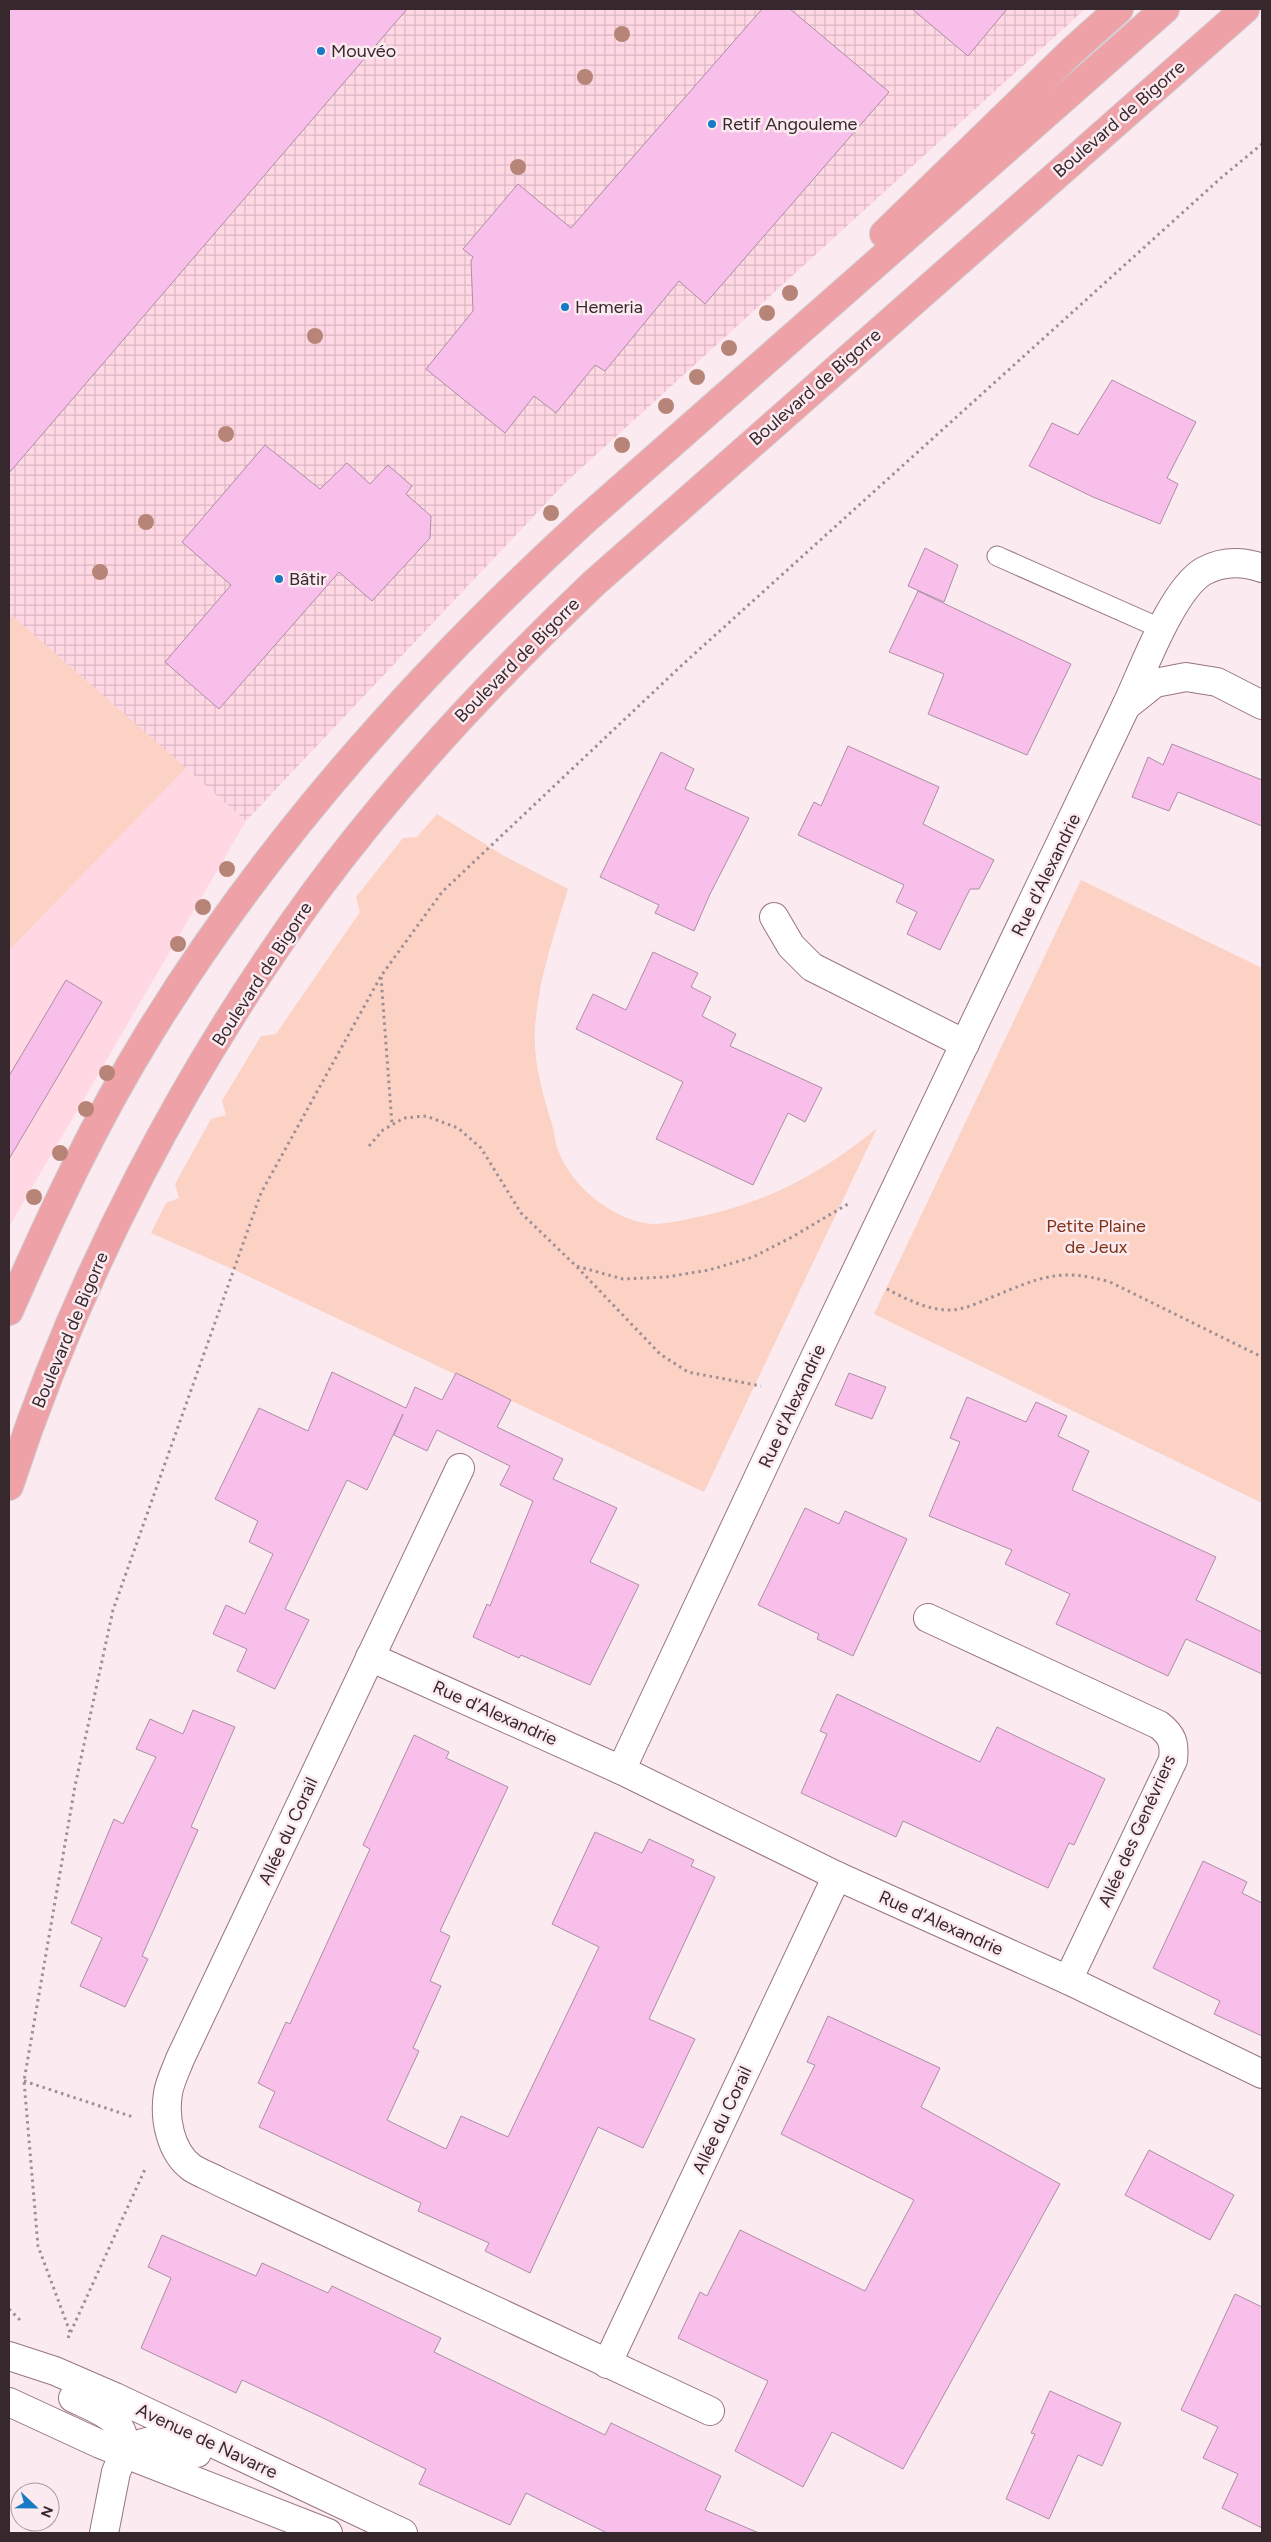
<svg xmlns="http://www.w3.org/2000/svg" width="1271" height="2542" font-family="Figtree,sans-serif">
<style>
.built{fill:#ffd8e4}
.industrial{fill:url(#industrial-grid)}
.green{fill:#fbd2c4}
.building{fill:#f8bfea;stroke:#ac8ea5}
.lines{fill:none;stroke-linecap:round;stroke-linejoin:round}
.lane-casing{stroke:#987580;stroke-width:21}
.street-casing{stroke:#987580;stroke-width:30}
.secondary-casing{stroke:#987580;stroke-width:30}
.primary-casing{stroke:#cfcbcd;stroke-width:30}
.path{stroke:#9f8f94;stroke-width:3;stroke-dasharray:2.5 4;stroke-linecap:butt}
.lane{stroke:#fff;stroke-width:19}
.street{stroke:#fff;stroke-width:28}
.secondary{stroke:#fff;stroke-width:28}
.primary{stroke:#eea1a6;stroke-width:28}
.tree{fill:#b78577}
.poi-dot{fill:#167ac5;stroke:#fbeaef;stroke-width:2}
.labels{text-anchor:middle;stroke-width:5;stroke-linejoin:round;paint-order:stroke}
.poi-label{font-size:18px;fill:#37282d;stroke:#fbeaef;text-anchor:start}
.street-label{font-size:18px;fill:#37282d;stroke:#fbeaef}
.park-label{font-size:18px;fill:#803314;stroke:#fbeaef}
</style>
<defs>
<pattern id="industrial-grid" width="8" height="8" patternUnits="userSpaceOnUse" patternTransform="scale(1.25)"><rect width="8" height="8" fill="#ffd8e4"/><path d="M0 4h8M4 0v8" fill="none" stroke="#dbb9c4"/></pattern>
</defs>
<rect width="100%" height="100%" fill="#fbeaef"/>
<path class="built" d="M9 613 246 821 9 1227Z"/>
<path class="industrial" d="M9 9H1085L565 483 246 821 9 613Z"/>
<g class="green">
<path d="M9 613 186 768 9 950Z"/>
<path d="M437 814 504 856 568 889C554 934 538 981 535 1028 533 1064 543 1094 553 1128 555 1135 555 1143 558 1150 571 1185 608 1216 644 1223 660 1226 678 1221 693 1218 764 1204 822 1174 877 1128L704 1492 239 1272 151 1233 166 1203 179 1198 175 1184 211 1119 226 1115 222 1101 261 1036 276 1034 360 912 356 897 403 838 417 837Z"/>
<path d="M1081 880 1262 968V1503L874 1314Z"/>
</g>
<g class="building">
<path d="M9 9H407L9 473Z"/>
<path d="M762 9H790L889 92 705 304 679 281 605 371 595 365 556 413 534 396 505 433 426 369 473 311 471 261 473 257 463 249 518 184 571 228Z"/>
<path d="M912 9H1007L968 56Z"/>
<path d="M1112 380 1196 422 1167 478 1178 484 1160 524 1093 497 1029 466 1052 423 1078 435Z"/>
<path d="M265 445 320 489 347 463 370 484 388 465 412 486 406 494 431 516 430 538 372 601 339 572 219 709 165 662 231 585 182 542Z"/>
<path d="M925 548 958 565 944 602 908 586Z"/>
<path d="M918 591 1071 664 1027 755 928 714 944 674 889 652Z"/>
<path d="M1172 744 1262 780V826L1178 792 1169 811 1132 797 1148 757 1163 765Z"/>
<path d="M848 746 939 787 923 824 994 860 979 889H970L940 950 907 934 917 912 896 902 904 885 798 835 814 802 821 806Z"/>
<path d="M661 752 694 769 685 789 749 818 710 894 694 931 655 913 659 905 600 877Z"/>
<path d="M653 952 698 973 691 987 711 997 702 1016 736 1034 730 1046 822 1088 805 1122 788 1113 753 1185 656 1139 683 1082 576 1029 593 994 626 1010Z"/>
<path d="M66 980 102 1002 9 1159V1076Z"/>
<path d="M332 1372 406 1408 415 1387 442 1400 456 1373 487 1388 511 1400 497 1427 563 1459 553 1479 617 1508 590 1562 639 1585 590 1685 521 1655 519 1658 473 1637 487 1604 490 1606 533 1501 500 1485 510 1466 437 1430 427 1451 394 1435 403 1414 367 1490 347 1480 285 1609 309 1620 275 1689 237 1671 247 1649 213 1634 226 1605 245 1614 273 1554 249 1542 258 1521 215 1499 259 1408 308 1431Z"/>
<path d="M849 1373 886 1387 872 1419 835 1405Z"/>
<path d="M967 1397 1026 1422 1036 1402 1067 1416 1058 1436 1089 1451 1072 1490 1216 1557 1196 1600 1262 1632V1674L1186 1639 1168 1676 1056 1624 1070 1594 1005 1564 1012 1550 929 1516 960 1442 950 1438Z"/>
<path d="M805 1508 839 1524 845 1511 907 1539 853 1656 817 1639 819 1634 758 1605Z"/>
<path d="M837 1694 980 1762 997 1727 1105 1779 1074 1845 1069 1843 1048 1888 903 1821 896 1837 801 1793 827 1734 820 1731Z"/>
<path d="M193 1710 235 1727 191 1827 198 1830 142 1956 148 1959 125 2007 80 1986 102 1938 71 1923 114 1819 123 1824 156 1757 136 1749 150 1719 183 1734Z"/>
<path d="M414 1735 449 1752 446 1758 508 1787 440 1931 450 1936 430 1981 441 1986 413 2048 419 2051 387 2120 446 2149 461 2116 508 2137 599 1947 552 1924 595 1832 642 1853 649 1839 694 1860 691 1866 715 1877 649 2019 695 2039 643 2148 598 2127 530 2273 485 2251 489 2243 418 2211 421 2203 259 2127 275 2092 258 2083 286 2022 290 2024 370 1849 363 1845Z"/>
<path d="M1203 1861 1247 1882 1242 1893 1262 1903V2036L1214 2014 1220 2001 1153 1968Z"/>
<path d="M828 2016 940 2068 921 2107 1060 2184 903 2469 832 2432 803 2487 735 2451 768 2381 678 2338 700 2292 707 2296 740 2230 865 2291 914 2200 781 2134 815 2065 807 2062Z"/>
<path d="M1149 2150 1234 2195 1210 2240 1125 2195Z"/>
<path d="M162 2235 256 2276 262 2263 328 2293 332 2286 441 2338 434 2352 605 2435 611 2423 721 2476 705 2510 759 2533H607L526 2493 510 2525 419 2484 426 2469 321 2417 242 2380 236 2393 141 2348 171 2278 148 2267Z"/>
<path d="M1235 2294 1262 2307V2528L1222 2508 1238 2474 1203 2458 1218 2427 1181 2410Z"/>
<path d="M1050 2391 1121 2423 1102 2466 1078 2455 1049 2519 1006 2499 1035 2434 1031 2433Z"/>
</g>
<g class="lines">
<g class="lane-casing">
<path id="lane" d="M997 556 1162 629"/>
</g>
<g class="street-casing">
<g id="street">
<path d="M1262 568C1242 561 1223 561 1204 571 1172 589 1142 673 1126 706L1155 683 1186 677 1217 682 1262 705"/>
<path d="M774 917 791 946 812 967 965 1044"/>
<path d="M460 1468 180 2059C176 2070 170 2081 168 2093 164 2118 170 2152 192 2168 200 2173 211 2177 220 2182L710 2411"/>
<path d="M928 1618 1159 1725C1172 1735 1175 1743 1173 1760L1068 1980"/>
<path d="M370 1657 621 1770 837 1876 1068 1980 1262 2074"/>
<path d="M621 1770 796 1397 1126 706"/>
<path d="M607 2364 837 1876"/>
<path d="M104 2533 116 2472 124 2453"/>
</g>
</g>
<g class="secondary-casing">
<g id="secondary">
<path d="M9 2356 55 2371 115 2397 403 2533"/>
<path d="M73 2398C100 2411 128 2418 124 2453"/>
<path d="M9 2402 100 2444 328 2533"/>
<path d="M124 2453C151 2433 169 2441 197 2453"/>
</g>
</g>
<g class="primary-casing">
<g id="primary">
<path d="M884 234 1072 51 1119 9"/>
<path d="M9 1311C51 1215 95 1121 150 1032 268 840 419 672 585 520L1165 9"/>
<path d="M9 1486C77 1277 186 1069 316 891 398 780 493 679 593 584L1245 9"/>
</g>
</g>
<g class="path">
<path d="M381 977 392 1125"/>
<path d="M369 1146 383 1130 404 1118 426 1116 458 1128 481 1148 521 1213 576 1266 623 1279 666 1277 709 1270 753 1257 792 1237 848 1204"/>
<path d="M577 1267 660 1354 688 1372 761 1386"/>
<path d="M887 1289C906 1299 929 1311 952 1310 966 1309 980 1302 992 1297 1039 1278 1059 1267 1110 1282L1262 1357"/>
<path d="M24 2081 133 2117"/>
<path d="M9 2309 21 2321"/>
<path d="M70 2332 38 2246 24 2081 75 1786 113 1610 261 1193 381 976 442 892 681 666 1222 177 1262 144"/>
<path d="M68 2338 146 2167"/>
</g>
<use href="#lane" class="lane"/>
<use href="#street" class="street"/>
<use href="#secondary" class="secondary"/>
<use href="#primary" class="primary"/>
</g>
<g class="tree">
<circle cx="622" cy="34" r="8"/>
<circle cx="585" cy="77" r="8"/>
<circle cx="518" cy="167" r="8"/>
<circle cx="790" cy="293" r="8"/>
<circle cx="767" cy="313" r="8"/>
<circle cx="315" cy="336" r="8"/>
<circle cx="729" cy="348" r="8"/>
<circle cx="697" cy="377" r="8"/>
<circle cx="666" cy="406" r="8"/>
<circle cx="226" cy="434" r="8"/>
<circle cx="622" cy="445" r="8"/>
<circle cx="551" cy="513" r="8"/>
<circle cx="146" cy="522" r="8"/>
<circle cx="100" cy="572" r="8"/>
<circle cx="227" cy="869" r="8"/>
<circle cx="203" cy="907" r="8"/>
<circle cx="178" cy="944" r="8"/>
<circle cx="107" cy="1073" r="8"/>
<circle cx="86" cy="1109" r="8"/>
<circle cx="60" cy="1153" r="8"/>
<circle cx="34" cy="1197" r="8"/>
</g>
<g class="poi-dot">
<circle cx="321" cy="51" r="5"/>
<circle cx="712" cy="124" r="5"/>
<circle cx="565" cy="307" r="5"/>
<circle cx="279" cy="579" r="5"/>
</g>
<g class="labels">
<g class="poi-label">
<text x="331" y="57">Mouvéo</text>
<text x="722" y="130">Retif Angouleme</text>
<text x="575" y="313">Hemeria</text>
<text x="289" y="585">Bâtir</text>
</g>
<g class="street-label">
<text transform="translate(1119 119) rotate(-41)" y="6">Boulevard de Bigorre</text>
<text transform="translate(815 387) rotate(-41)" y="6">Boulevard de Bigorre</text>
<text transform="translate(517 660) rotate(-45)" y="6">Boulevard de Bigorre</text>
<text transform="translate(1046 875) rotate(-64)" y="6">Rue d'Alexandrie</text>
<text transform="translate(262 974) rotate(-57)" y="6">Boulevard de Bigorre</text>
<text transform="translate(70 1330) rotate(-67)" y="6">Boulevard de Bigorre</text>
<text transform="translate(792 1406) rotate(-65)" y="6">Rue d'Alexandrie</text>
<text transform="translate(495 1713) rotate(24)" y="6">Rue d'Alexandrie</text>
<text transform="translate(288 1831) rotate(-65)" y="6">Allée du Corail</text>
<text transform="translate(1137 1831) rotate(-66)" y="6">Allée des Genévriers</text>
<text transform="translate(941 1923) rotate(24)" y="6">Rue d'Alexandrie</text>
<text transform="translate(722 2120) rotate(-65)" y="6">Allée du Corail</text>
<text transform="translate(207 2441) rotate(25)" y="6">Avenue de Navarre</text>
</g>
<g class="park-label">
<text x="1096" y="1232">Petite Plaine<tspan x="1096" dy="21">de Jeux</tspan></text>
</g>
</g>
<rect width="1271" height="2542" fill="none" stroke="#37282d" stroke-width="20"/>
<g transform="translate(35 2507) rotate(112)"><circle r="24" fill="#fbeaef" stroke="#ad9ca1"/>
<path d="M0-4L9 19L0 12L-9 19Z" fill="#167ac5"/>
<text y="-8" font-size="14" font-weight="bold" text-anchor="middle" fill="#37282d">N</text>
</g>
</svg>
